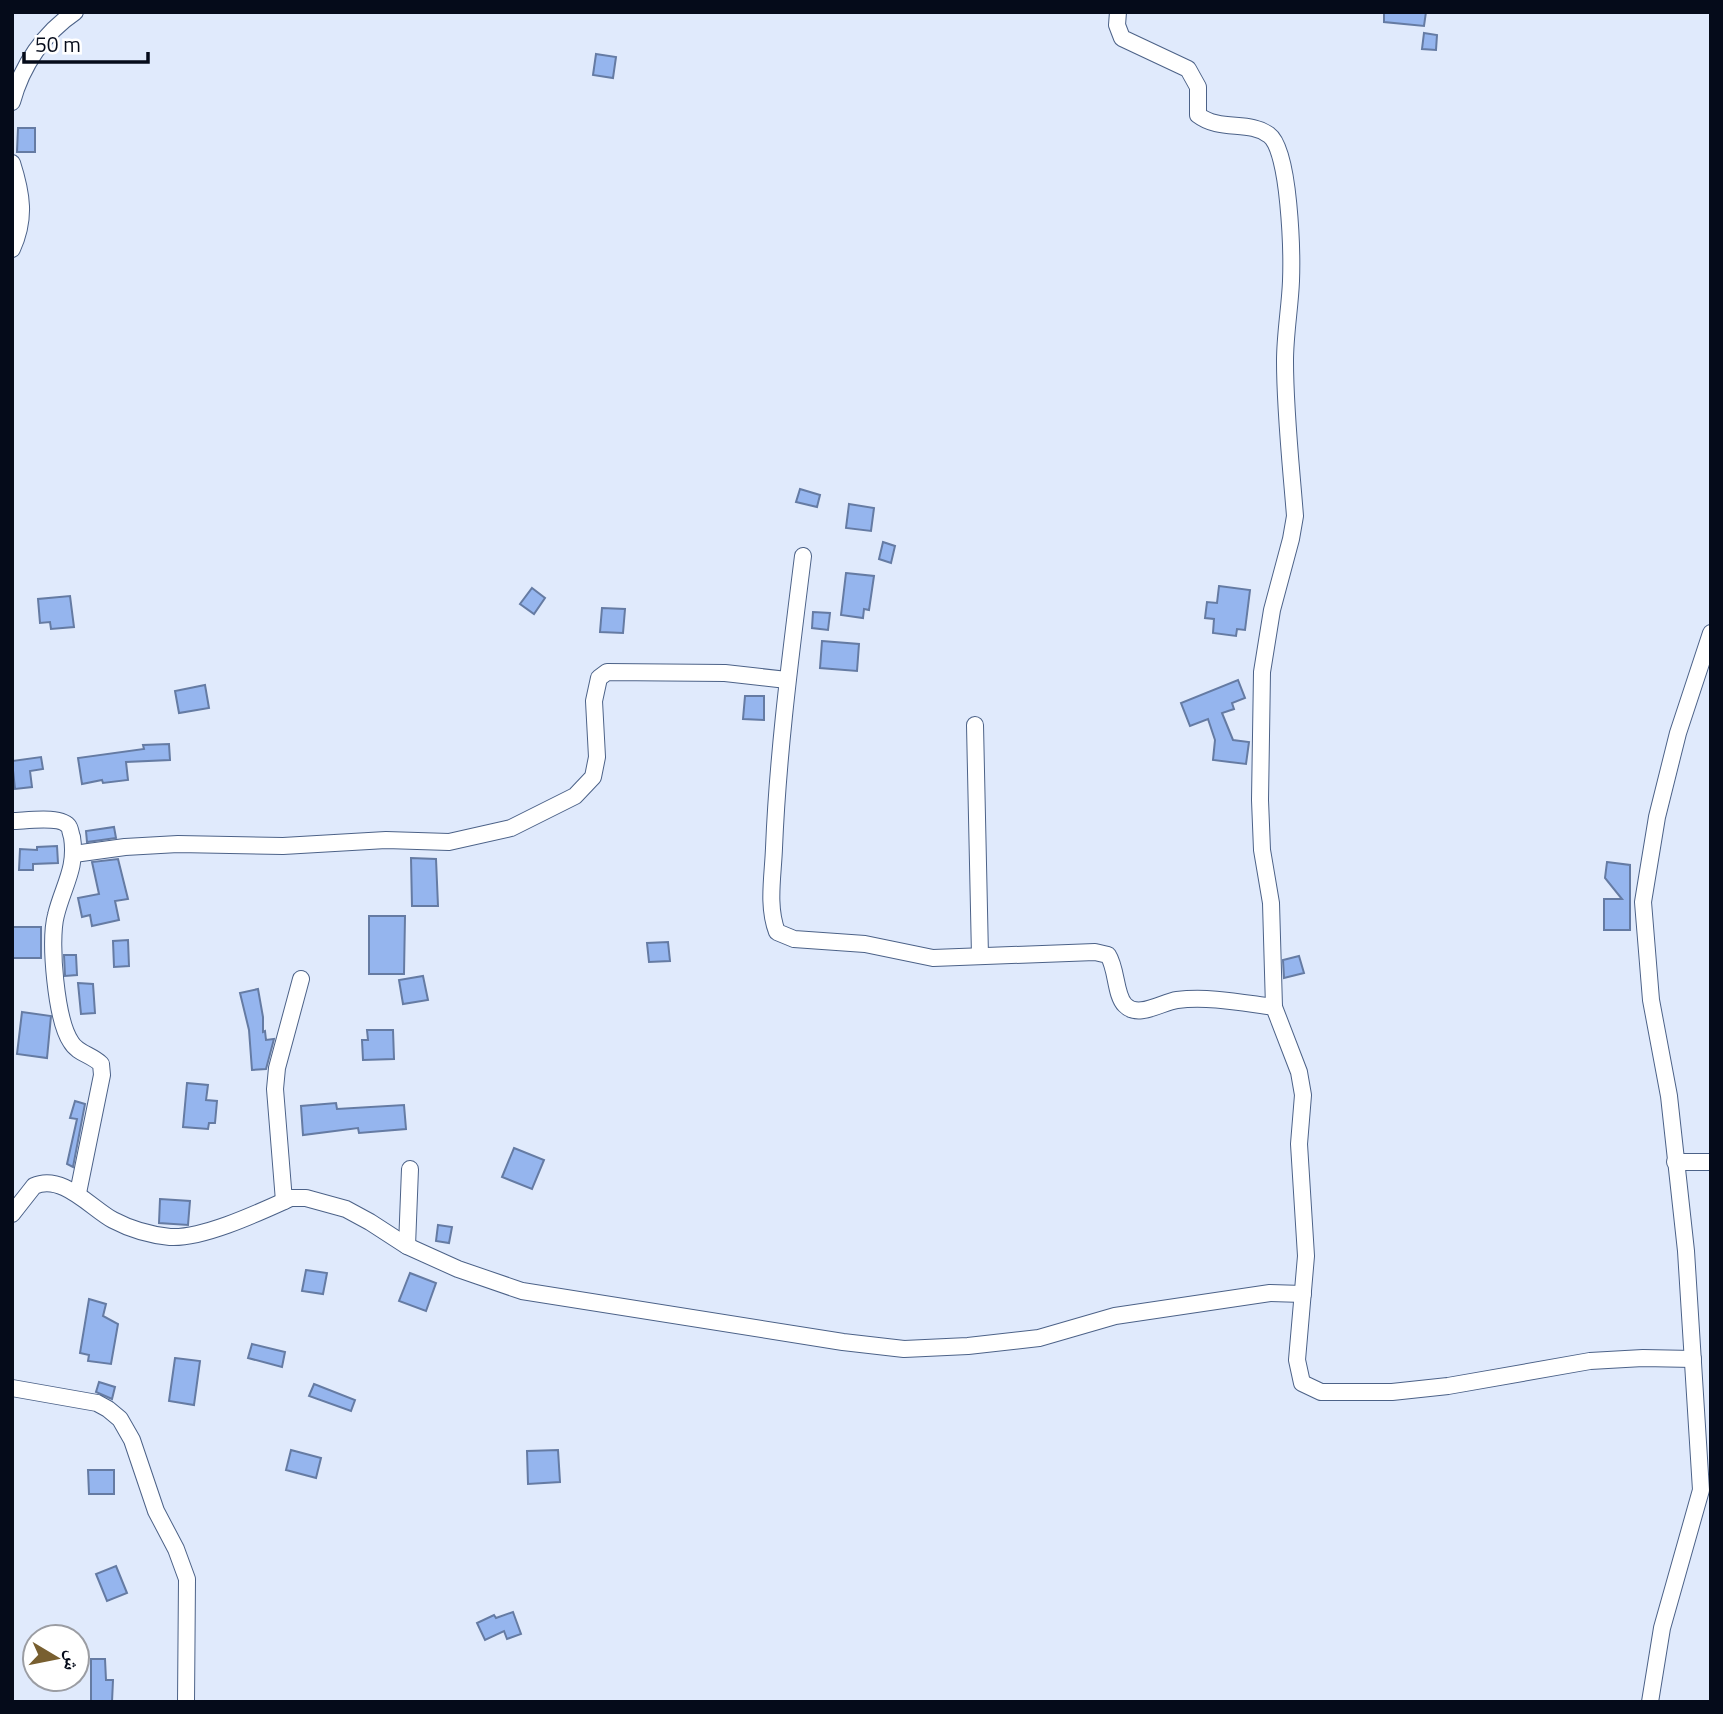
<svg xmlns="http://www.w3.org/2000/svg" width="1723" height="1714" font-family="'Titillium Web','Noto Naskh Arabic',sans-serif">
<style>
.building{fill:#95b5ee;stroke:#657ba3;stroke-width:2}
.lines{fill:none;stroke-linecap:round;stroke-linejoin:round}
.minor-casing{stroke:#4c6288;stroke-width:18}
.minor{stroke:#fff;stroke-width:16}
</style>
<rect width="100%" height="100%" fill="#e0eafc"/>
<g class="building">
<path d="M1384 12H1426L1424 26 1384 22Z"/>
<path d="M1424 33 1437 35 1436 50 1422 49Z"/>
<path d="M596 54 616 57 613 78 593 75Z"/>
<path d="M18 128H35V152H17Z"/>
<path d="M800 489 820 495 817 507 796 502Z"/>
<path d="M849 504 874 508 871 531 846 528Z"/>
<path d="M883 542 895 546 891 563 879 559Z"/>
<path d="M846 573 874 576 869 610 864 609 863 618 841 615Z"/>
<path d="M1219 586 1250 590 1245 630 1237 629 1236 636 1213 633 1214 619 1205 618 1207 602 1217 603Z"/>
<path d="M532 588 545 598 534 614 520 604Z"/>
<path d="M70 596 74 627 51 629 50 622 40 623 38 599Z"/>
<path d="M602 608 625 609 623 633 600 632Z"/>
<path d="M813 612 830 613 828 630 812 628Z"/>
<path d="M822 641 859 644 857 671 820 668Z"/>
<path d="M1238 680 1245 698 1232 703 1234 709 1222 713 1233 740 1249 742 1246 764 1213 760 1215 740 1208 719 1190 726 1181 703Z"/>
<path d="M205 685 209 708 179 713 175 691Z"/>
<path d="M745 696H764V720L743 719Z"/>
<path d="M169 744 170 760 126 762 128 780 103 783 102 780 82 784 78 758 144 749 143 745Z"/>
<path d="M41 757 43 769 30 771 32 787 15 789 12 761Z"/>
<path d="M114 827 116 838 87 842 86 831Z"/>
<path d="M57 846 58 863 33 864V870H19L20 849 37 850V847Z"/>
<path d="M411 858 436 859 438 906H412Z"/>
<path d="M118 859 128 899 115 901 119 920 92 926 90 915 82 917 78 898 99 894 92 862Z"/>
<path d="M1607 862 1630 865V930H1604V899H1622L1605 878Z"/>
<path d="M369 916H405L404 974H369Z"/>
<rect x="12" y="927" width="29" height="31"/>
<path d="M128 940 129 966 114 967 113 941Z"/>
<path d="M668 942 670 961 649 962 647 943Z"/>
<path d="M64 955H76L77 975 65 976Z"/>
<path d="M1299 956 1304 973 1284 978 1283 960Z"/>
<path d="M423 976 428 1000 403 1004 399 980Z"/>
<path d="M78 983 93 984 95 1013 81 1014Z"/>
<path d="M258 989 263 1017V1032L265 1031 266 1040 274 1039 266 1069 252 1070 249 1030 240 993Z"/>
<path d="M22 1012 51 1016 47 1058 17 1054Z"/>
<path d="M367 1030H393L394 1059 363 1060 362 1040H368Z"/>
<path d="M187 1083 208 1085 206 1100 217 1101 215 1123H209L208 1129 183 1127Z"/>
<path d="M75 1101 85 1104 73 1167 67 1164 77 1119 70 1118Z"/>
<path d="M336 1103 337 1109 404 1105 406 1129 359 1133 358 1128 303 1135 301 1106Z"/>
<path d="M514 1148 544 1160 532 1189 502 1177Z"/>
<path d="M160 1199 190 1201 188 1225 159 1223Z"/>
<path d="M438 1225 452 1227 449 1243 436 1241Z"/>
<path d="M306 1270 327 1273 323 1294 302 1291Z"/>
<path d="M410 1273 436 1283 426 1311 399 1301Z"/>
<path d="M89 1299 106 1304 103 1316 118 1324 111 1364 88 1361 89 1355 80 1353Z"/>
<path d="M252 1344 285 1352 282 1367 248 1358Z"/>
<path d="M175 1358 200 1361 194 1405 169 1401Z"/>
<path d="M99 1382 115 1387 112 1399 96 1392Z"/>
<path d="M314 1384 355 1400 351 1411 309 1396Z"/>
<path d="M291 1450 321 1458 316 1478 286 1470Z"/>
<path d="M558 1450 560 1482 528 1484 527 1451Z"/>
<path d="M88 1470H114V1494H89Z"/>
<path d="M116 1566 127 1593 107 1601 96 1574Z"/>
<path d="M513 1612 521 1634 507 1639 504 1631 485 1640 477 1623 494 1615 496 1618Z"/>
<path d="M91 1659H105L106 1680H113L112 1702H91Z"/>
</g>
<g class="lines">
<g class="minor-casing">
<g id="minor">
<path d="M1118 12 1117 25 1122 38 1188 69 1198 87V115C1220 132 1249 120 1269 135 1290 150 1292 254 1291 281 1290 307 1285 334 1285 361 1285 412 1291 465 1295 516L1291 539 1272 610 1262 672 1260 800 1262 850 1271 903 1274 1007 1299 1072 1303 1095 1299 1144 1306 1256 1297 1360 1302 1383 1321 1392H1392L1448 1386 1590 1361 1643 1358 1693 1359"/>
<path d="M12 102C22 65 44 33 75 12"/>
<path d="M12 163C22 194 26 219 12 249"/>
<path d="M803 556C791 653 778 750 774 848 773 876 767 906 777 932L794 939 865 944 933 958 1095 952 1108 955C1117 969 1115 995 1125 1005 1138 1019 1162 1002 1177 1000 1209 996 1243 1003 1274 1007"/>
<path d="M975 725 980 956"/>
<path d="M12 821C25 821 62 815 69 827 70 828 71 835 72 837 77 869 63 886 56 915 49 941 56 1020 71 1042 77 1053 92 1055 101 1064L102 1075 78 1193"/>
<path d="M74 854 125 847 178 844 283 846 386 840 449 842 511 828 575 796 593 777 597 757 594 701 599 678 607 672 725 673 787 680"/>
<path d="M1675 1162H1711"/>
<path d="M284 1201 275 1089 277 1068 301 979"/>
<path d="M12 1214 34 1186C62 1173 91 1208 113 1220 130 1229 151 1235 170 1237 203 1239 260 1212 291 1198H306L346 1209 370 1222 407 1246 458 1269 522 1291 843 1342 904 1349 968 1346 1039 1338 1115 1316 1270 1293 1303 1294"/>
<path d="M407 1246 410 1169"/>
<path d="M12 1388 97 1403 108 1409 120 1419 132 1440 156 1511 176 1549 187 1579 186 1702"/>
<path d="M1650 1702 1662 1628 1701 1490 1686 1251 1669 1096 1651 1000 1643 902 1657 817 1678 733 1711 633"/>
</g>
</g>
<use href="#minor" class="minor"/>
</g>
<rect width="1723" height="1714" fill="none" stroke="#050b1a" stroke-width="28"/>
<g transform="translate(56 1658) rotate(100)"><circle r="33" fill="#ffffff" stroke="#9b9da3" stroke-width="2"/>
<path d="M0-5L12 26L0 18L-12 26Z" fill="#785f30"/>
<text y="-10" font-size="19" font-weight="bold" text-anchor="middle" fill="#050b1a">ش</text>
</g>
<path d="M24 52v10h124v-10" fill="none" stroke="#050b1a" stroke-width="3.5"/>
<text x="35" y="52" font-size="21" fill="#050b1a" stroke="#ffffff" stroke-width="5" paint-order="stroke">50 m</text>
</svg>
